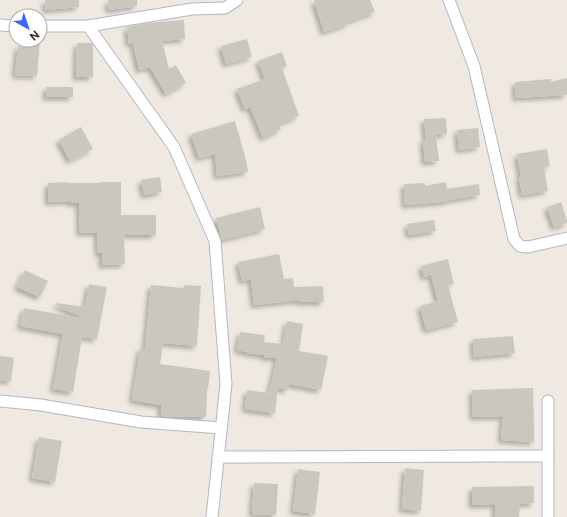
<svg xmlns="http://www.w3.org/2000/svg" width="567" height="517" font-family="'Public Sans',sans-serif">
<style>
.building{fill:#cbc7bf;filter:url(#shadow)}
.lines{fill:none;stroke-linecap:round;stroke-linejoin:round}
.street-casing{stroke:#b4b7c1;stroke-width:13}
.street{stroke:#fff;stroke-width:11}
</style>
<defs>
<filter id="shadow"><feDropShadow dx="-3.5" dy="3.5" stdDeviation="2" flood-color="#0004"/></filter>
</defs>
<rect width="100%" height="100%" fill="#efe9e1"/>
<g class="building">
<path d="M45 0H79V7L46 10Z"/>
<path d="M108 0H137V6L109 10Z"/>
<path d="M314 0H370L375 12 347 22 348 24 324 32Z"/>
<path d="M184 20 185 39 162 41 169 69 176 65 186 83 166 94 150 67 139 70 133 43 129 44 127 27 148 23Z"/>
<path d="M247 39 252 57 226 64 221 46Z"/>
<path d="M30 40H40L37 76 15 75 18 46 26 47 27 44H30Z"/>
<path d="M77 43H92L93 45V77H76Z"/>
<path d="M282 52 287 66 282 68 299 116 279 124 281 129 263 138 250 107 245 109 237 89 265 79 258 61Z"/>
<path d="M567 78V95L516 98 515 82 551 79V82Z"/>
<rect x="46" y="87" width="27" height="10"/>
<path d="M446 118 447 134 436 135 439 161 425 162 423 140H426L424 119Z"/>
<path d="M235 121 246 160 248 172 217 176 215 154 199 158 191 134Z"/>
<path d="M81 127 93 149 70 161 59 140Z"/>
<path d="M478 128 480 147 459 150 457 130Z"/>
<path d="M547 149 550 166 544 167 548 191 522 195 519 177H521L517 154Z"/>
<path d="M160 177 162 192 144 195 141 180Z"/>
<path d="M67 182V183H100V182H121V215H156V235H124L125 264 102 265V253H98L97 232 80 233 79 203H70V201L48 202V183Z"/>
<path d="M446 182 447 189 479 184 480 195 449 200V201L441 202 405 205 404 184 425 183V186Z"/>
<path d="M561 202 567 220V223L554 227 547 207Z"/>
<path d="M260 207 265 229 222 240 216 218Z"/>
<path d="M434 220 436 231 409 235 407 224Z"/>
<path d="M279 254 284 279 293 278 294 287 323 286 324 302H299V300L254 305 251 279 242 281 238 262Z"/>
<path d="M448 259 454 284 448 285 458 322 426 330 420 306 438 301 431 275 424 277 421 266Z"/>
<path d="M25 270 48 281 40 297 17 287Z"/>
<path d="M89 284 107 287 97 339 82 337 73 392 53 389 63 334 20 326 24 308 81 318V317L56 305 57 303 85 307Z"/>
<path d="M151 285 184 288V285L201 286 197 346 163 343 160 364 210 371 208 389H207L206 417 161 416V405L132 400 140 348 145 349Z"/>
<path d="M287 321 303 324 299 351 328 356 321 390 289 384 288 390 278 388 275 413 245 409 247 390 269 393 277 358 264 357V355L247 353V352L237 350 240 332 265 335 264 342 283 344Z"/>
<path d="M513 336 515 353 474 357 473 339Z"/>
<path d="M0 356 14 358 11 381 0 380Z"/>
<path d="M533 388 534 426V442L501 440 503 416 473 417 472 390Z"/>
<path d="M39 437 62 441 55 482 32 478Z"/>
<path d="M405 468 424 470 421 511 402 509Z"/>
<path d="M298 469 320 472 315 514 293 511Z"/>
<path d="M254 483 278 484 276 515 252 514Z"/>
<path d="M534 486V503L520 504 519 517H495V504L472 505V487Z"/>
</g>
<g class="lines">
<g class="street-casing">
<g id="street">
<path d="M449 0 474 66 514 239 520 246 528 247 567 238"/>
<path d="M0 25 16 26"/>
<path d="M40 26H88L192 9 225 8 237 0"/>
<path d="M88 26 174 147 215 241 226 384 212 517"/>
<path d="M0 401 41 405 141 422 221 428"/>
<path d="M548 401V517"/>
<path d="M218 457 548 456"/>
</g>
</g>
<use href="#street" class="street"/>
</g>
<g transform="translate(28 28) rotate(140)"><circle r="19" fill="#ffffff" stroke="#ababab"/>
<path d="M0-3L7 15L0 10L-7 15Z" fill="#4264fb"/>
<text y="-6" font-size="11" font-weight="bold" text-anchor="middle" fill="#2e2e2e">N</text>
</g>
</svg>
